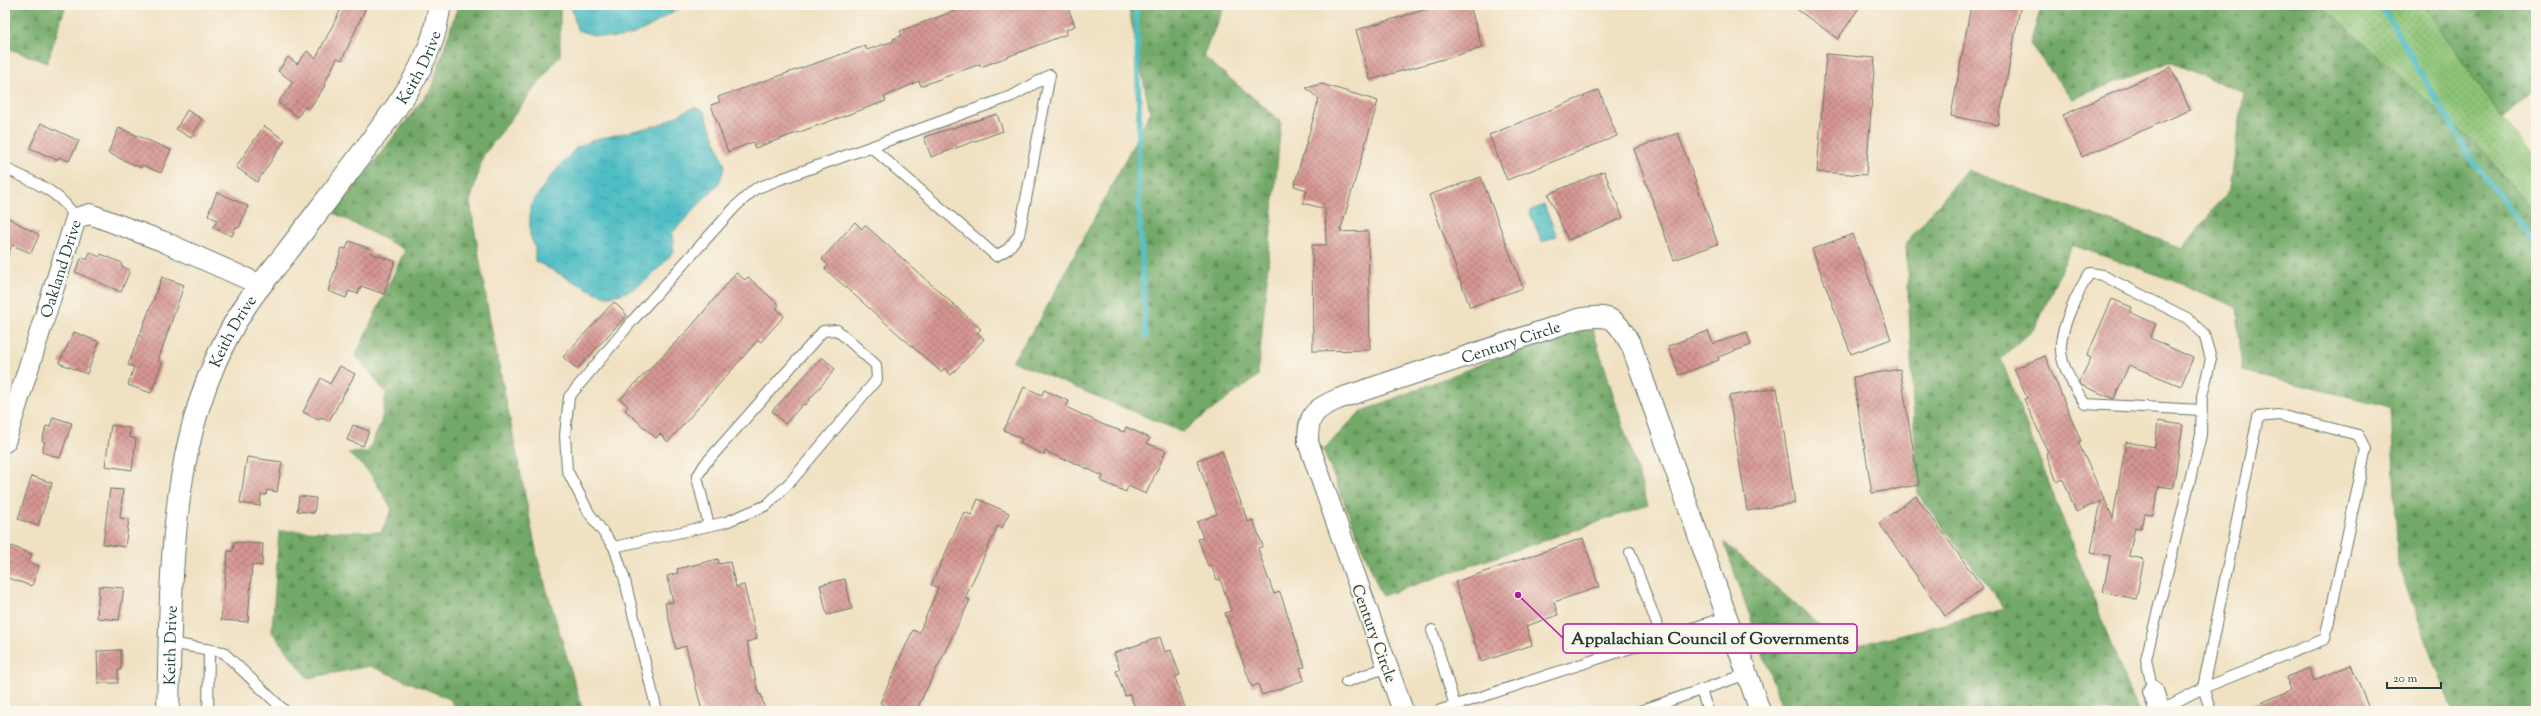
<svg xmlns="http://www.w3.org/2000/svg" width="2541" height="716" font-family="'Sorts Mill Goudy',serif">
<style>
.grass{fill:url(#grass-dots);stroke:#568055}
.forest{fill:url(#forest-firs);stroke:#48734e}
.water{fill:url(#water-ripples);stroke:#377d7c}
.lines{fill:none;stroke-linecap:round;stroke-linejoin:round}
.stream{stroke:#4fbdc4;stroke-width:5.5}
.building{fill:url(#building-cross-hatch)}
.service-casing{stroke:#687666;stroke-width:12}
.minor-casing{stroke:#687666;stroke-width:22}
.tertiary-casing{stroke:#687666;stroke-width:24}
.service{stroke:#fff;stroke-width:10}
.minor{stroke:#fff;stroke-width:20}
.tertiary{stroke:#fff;stroke-width:22}
.labels{text-anchor:middle;stroke-width:3;stroke-linejoin:round;paint-order:stroke}
.street-label{font-size:16px;fill:#1f3d34;stroke:#fbf7ec}
.leader{fill:none;stroke:#b5179e;stroke-width:1.5}
.callout-dot{fill:#b5179e;stroke:#fbf7ec;stroke-width:1.5}
.callout{fill:#fbf7ec;stroke:#b5179e;stroke-width:1.5}
.callout-label{font-size:17px;text-anchor:middle;font-weight:bold;fill:#1f3d34}
</style>
<defs>
<pattern id="grass-dots" width="8" height="8" patternUnits="userSpaceOnUse"><rect width="8" height="8" fill="#8dc376"/><path d="M2 2h.1M6 6h.1" fill="none" stroke="#73a062" stroke-width="1.8" stroke-linecap="round"/></pattern>
<pattern id="forest-firs" width="22" height="20" patternUnits="userSpaceOnUse"><rect width="22" height="20" fill="#72a967"/><path d="M5 1l3.5 6h-7zM16 11l3.5 6h-7z" fill="#5d8b56"/></pattern>
<pattern id="water-ripples" width="26" height="14" patternUnits="userSpaceOnUse"><rect width="26" height="14" fill="#4fbdc4"/><path d="M2 4q2-2 4 0t4 0M15 11q2-2 4 0t4 0" fill="none" stroke="#419ba0"/></pattern>
<pattern id="building-cross-hatch" width="8" height="8" patternUnits="userSpaceOnUse"><rect width="8" height="8" fill="#d69592"/><path d="M0 0l8 8M0 8l8-8" fill="none" stroke="#ad7b78"/></pattern>
</defs>
<rect width="100%" height="100%" fill="#fbf7ec"/>
<filter id="ink" filterUnits="userSpaceOnUse"><feTurbulence type="fractalNoise" baseFrequency=".025" numOctaves="2"/><feDisplacementMap in="SourceGraphic" scale="8" xChannelSelector="R" yChannelSelector="G"/><feConvolveMatrix kernelMatrix="1 2 1 2 8 2 1 2 1" color-interpolation-filters="sRGB"/></filter>
<filter id="wash" filterUnits="userSpaceOnUse"><feTurbulence type="fractalNoise" baseFrequency=".012" numOctaves="4" result="noise"/><feDisplacementMap in="SourceGraphic" scale="16" xChannelSelector="R" yChannelSelector="G"/><feGaussianBlur stdDeviation="0.9" result="paint"/><feColorMatrix in="noise" values="0 0 0 0 0 0 0 0 0 0 0 0 0 0 0 0 0 1.4 0 .05"/><feComposite in="paint" operator="in"/></filter>
<g filter="url(#wash)">
<rect width="100%" height="100%" fill="#f0e1c3"/>
<path class="grass" d="M2321 5H2424L2502 119 2536 156V215L2484 152Z"/>
<g class="forest">
<path d="M5 5H66L47 63 5 47Z"/>
<path d="M458 5H560V55L483 156 470 202 490 321 538 560 583 711H457L450 699 370 666 308 678 272 632 279 531 381 532 392 509 370 473 348 453 368 452 381 423 386 393 356 355 405 250 334 213 431 89Z"/>
<path d="M1128 5H1225L1203 56 1281 121 1258 376 1182 432 1012 361 1040 320 1150 113Z"/>
<path d="M2042 5H2321L2484 152 2536 215V711H2453L2398 566 2391 407 2242 371 2237 307 2161 276 2072 245 2036 327 2001 359 2137 711H1783L1724 542 1845 648 2005 609 1917 493 1906 243 1967 170 2183 248 2230 188 2244 93 2170 62 2072 99 2030 44Z"/>
<path d="M2424 5H2536V87L2502 119Z"/>
<path d="M1590 321 1648 505 1382 596 1323 450 1360 412Z"/>
</g>
<g class="water">
<path d="M571 5H684C640 31 630 48 577 30Z"/>
<path d="M694 107 704 111 725 166 719 183 672 233 674 251C656 272 637 295 607 296 598 296 547 267 535 261V248L530 235V207L547 181 576 148 594 140 659 125Z"/>
<path d="M1544 205 1557 236 1542 242 1529 211Z"/>
</g>
<g class="lines">
<g class="stream">
<path d="M1136 5 1139 110 1138 187 1146 336"/>
<path d="M2381 5 2468 154 2536 244"/>
</g>
</g>
<g id="blocks">
<g class="building">
<path d="M343 5H367L342 60 337 58 324 85 325 86 309 109 305 106 298 117 278 103 293 82 278 71 288 57 297 64 307 51 316 58Z"/>
<path d="M971 5H1067L1075 26 1066 30 1067 34 981 67 980 64 921 86 919 81 884 97 886 101 755 148 753 142 728 152 711 105 720 102 718 97 865 46 867 50 894 41 893 39 902 35 900 31Z"/>
<path d="M1441 5H1470L1482 48 1370 80 1356 30Z"/>
<path d="M1791 5H1861L1838 39Z"/>
<path d="M1971 5H2002L2020 8 1998 125 1951 116Z"/>
<path d="M1826 54 1875 58 1866 175 1817 172Z"/>
<path d="M2171 67 2190 110 2082 157 2063 115Z"/>
<path d="M1322 84 1378 101 1340 232 1368 231 1370 350 1313 351 1312 245H1326L1325 209 1303 203 1307 190 1294 186 1319 99 1306 88Z"/>
<path d="M1599 90 1617 136 1507 180 1489 135Z"/>
<path d="M187 110 202 119 191 138 176 129Z"/>
<path d="M997 114 1003 131 931 157 924 137Z"/>
<path d="M41 123 79 141 69 161 59 157 57 160 30 148Z"/>
<path d="M264 126 285 140 257 182 236 167Z"/>
<path d="M119 128 171 150 161 173 142 165 141 168 108 153Z"/>
<path d="M1678 133 1718 244 1674 260 1634 149Z"/>
<path d="M1604 171 1623 218 1568 240 1548 194Z"/>
<path d="M1481 177 1523 288 1470 307 1429 195Z"/>
<path d="M217 192 248 206 239 228 236 227 232 236 213 228 217 220 208 215Z"/>
<path d="M5 216 39 235 31 253 12 245 5 262Z"/>
<path d="M855 222 862 229 865 225 981 329 977 333 984 339 951 375 944 368 941 372 825 269 828 265 822 259Z"/>
<path d="M1853 234 1891 339 1851 354 1812 249Z"/>
<path d="M349 241 371 249 370 253 395 261 384 294 361 286 358 294 349 291 346 298 328 291 342 248 346 249Z"/>
<path d="M90 252 99 257 101 254 122 263 121 266 130 270 121 292 75 272 82 257 87 260Z"/>
<path d="M736 273 745 280 748 277 779 305 776 308 784 316 761 342 758 340 668 442 660 434 656 438 625 410 628 406 620 399 690 328Z"/>
<path d="M162 277 184 285 158 361 162 363 151 393 128 385 134 367 128 365Z"/>
<path d="M2112 299 2132 307 2130 312 2156 324 2150 338 2193 358 2181 386 2129 365 2114 399 2081 385 2079 382 2091 358 2087 356Z"/>
<path d="M614 302 627 315 577 369 563 357Z"/>
<path d="M1708 331 1713 344 1747 332 1751 345 1718 357 1719 360 1679 375 1668 346Z"/>
<path d="M74 332 99 342 87 374 59 363Z"/>
<path d="M2045 356 2081 441 2078 442 2113 518 2126 442 2155 447 2158 421 2183 425 2173 488 2159 486 2153 515 2144 514 2141 528 2135 527 2129 556 2144 559 2136 599 2103 592 2110 556 2091 552 2101 501 2076 512 2063 479 2057 482 2046 453 2048 452 2024 399 2027 398 2014 369Z"/>
<path d="M822 357 835 369 805 405 803 404 785 424 772 411Z"/>
<path d="M340 366 355 374 329 421 321 417 319 420 303 412 321 378 330 384Z"/>
<path d="M1900 369 1919 485 1872 493 1853 377Z"/>
<path d="M1024 387 1042 395 1044 390 1069 401 1066 407 1104 425 1124 432 1126 427 1150 438 1147 443 1166 451 1146 494 1128 486 1126 492 1101 481 1103 476 1066 459 1065 460 1045 451 1044 455 1020 443 1022 439 1004 430Z"/>
<path d="M1777 388 1795 503 1747 511 1729 396Z"/>
<path d="M53 417 72 423 60 458 42 452 45 442 42 441 46 426 50 427Z"/>
<path d="M111 425 130 428 129 437 136 439 132 470 105 466Z"/>
<path d="M353 425 369 431 363 446 347 440Z"/>
<path d="M1222 451 1248 522 1253 520 1263 546 1258 548 1263 564 1274 594 1280 592 1305 667 1300 668 1304 680 1262 695 1258 684 1252 687 1225 613 1231 611 1220 579 1217 580 1211 565 1208 566 1198 539 1203 538 1197 522 1217 514 1197 460Z"/>
<path d="M247 457 282 462 277 492 267 490 266 495H261L260 506 240 503Z"/>
<path d="M32 476 52 483 38 526 18 519Z"/>
<path d="M110 489 123 490 120 518 129 519 125 547 103 544Z"/>
<path d="M299 496 316 498 314 513 297 511Z"/>
<path d="M1916 496 1983 588 1945 616 1879 523Z"/>
<path d="M978 499 1009 513 1002 528 998 526 965 598 970 600 916 711H883L885 706 880 703 913 630 919 633 938 588 931 585 964 512 971 515Z"/>
<path d="M1583 538 1599 587 1554 602 1558 615 1526 626 1532 645 1481 662 1455 582Z"/>
<path d="M234 542 263 544 262 566 252 565 248 622 221 620 228 551H233Z"/>
<path d="M11 546 32 554 29 562 39 566 32 586 5 577V564Z"/>
<path d="M718 559 719 564 730 562 736 587 744 585 757 639 747 642 759 695 761 694 765 711H702L686 646 676 649 665 603 673 602 667 576 678 573 677 569Z"/>
<path d="M845 579 852 609 827 615 820 585Z"/>
<path d="M99 586 124 588 119 620 97 618Z"/>
<path d="M1160 637 1165 652 1171 650 1180 675 1175 677 1186 711H1136L1130 694 1125 696 1116 671 1120 669 1114 653Z"/>
<path d="M121 650V670H118V683H98L97 651Z"/>
<path d="M2351 665 2370 711H2242L2291 690 2286 677 2309 668 2314 680Z"/>
</g>
</g>
</g>
<g filter="url(#ink)">
<use href="#blocks" fill-opacity="0" stroke="#687666" stroke-width="1"/>
<g class="lines">
<g class="service-casing">
<g id="service">
<path d="M5 168C34 183 58 189 76 218"/>
<path d="M614 547 726 522 767 505 792 480 877 379 876 365 837 330 823 331 705 464 697 477 709 526"/>
<path d="M1630 552 1662 638"/>
<path d="M1432 630 1455 706"/>
<path d="M170 643 223 652 285 711"/>
<path d="M1346 682 1387 667"/>
<path d="M1701 690 1708 711"/>
<path d="M2153 691 2146 659 2201 435 2202 396 2211 359 2204 334 2187 318 2102 275 2090 273C2079 288 2062 326 2061 344 2059 364 2075 388 2085 404L2202 410"/>
<path d="M2160 710 2203 688 2325 639 2366 449 2358 435 2279 415 2258 417 2203 688 2211 711"/>
<path d="M208 711 209 650"/>
<path d="M657 711 624 577 614 547 589 513 567 470 565 435 569 397 633 320 736 206 755 189 778 180 1012 96 1050 75 1019 235 1008 249 996 256 871 147"/>
<path d="M1438 711 1726 617"/>
<path d="M1640 711 1747 674"/>
</g>
</g>
<g class="minor-casing">
<g id="minor">
<path id="s1" d="M5 442 76 218 90 214 162 241 261 285"/>
<path d="M2153 691 2160 711"/>
<path id="s2" d="M1403 711 1308 442C1308 415 1313 410 1338 399L1578 319C1612 313 1616 318 1632 347L1760 711"/>
</g>
</g>
<g class="tertiary-casing">
<g id="tertiary">
<path id="s3" d="M168 711C172 573 166 425 246 305 258 287 273 270 287 252 315 215 344 178 372 140 395 110 418 79 431 43 436 31 437 17 440 5"/>
</g>
</g>
<use href="#service" class="service"/>
<use href="#minor" class="minor"/>
<use href="#tertiary" class="tertiary"/>
</g>
</g>
<g class="labels">
<g class="street-label">
<text dy="6" stroke="none"><textPath href="#s3" startOffset="714">Keith Drive</textPath></text>
<text dy="6" stroke="none"><textPath href="#s1" startOffset="182">Oakland Drive</textPath></text>
<text dy="6" stroke="none"><textPath href="#s3" startOffset="390">Keith Drive</textPath></text>
<text dy="6" stroke="none"><textPath href="#s2" startOffset="525">Century Circle</textPath></text>
<text transform="translate(1375 633) rotate(70)" y="6">Century Circle</text>
<text dy="6" stroke="none"><textPath href="#s3" startOffset="66">Keith Drive</textPath></text>
</g>
</g>
<path class="leader" d="M1518 595L1563 638"/>
<circle class="callout-dot" cx="1518" cy="595" r="4"/>
<rect class="callout" x="1563" y="624" width="294" height="29" rx="4"/>
<g class="callout-label">
<text x="1710" y="644">Appalachian Council of Governments</text>
</g>
<rect width="2541" height="716" fill="none" stroke="#fbf7ec" stroke-width="20"/>
<path d="M2387 682v6h54v-6" fill="none" stroke="#1f3d34" stroke-width="2"/>
<text x="2393" y="682" font-size="12" fill="#1f3d34" stroke="#fbf7ec" stroke-width="3" paint-order="stroke">20 m</text>
</svg>
